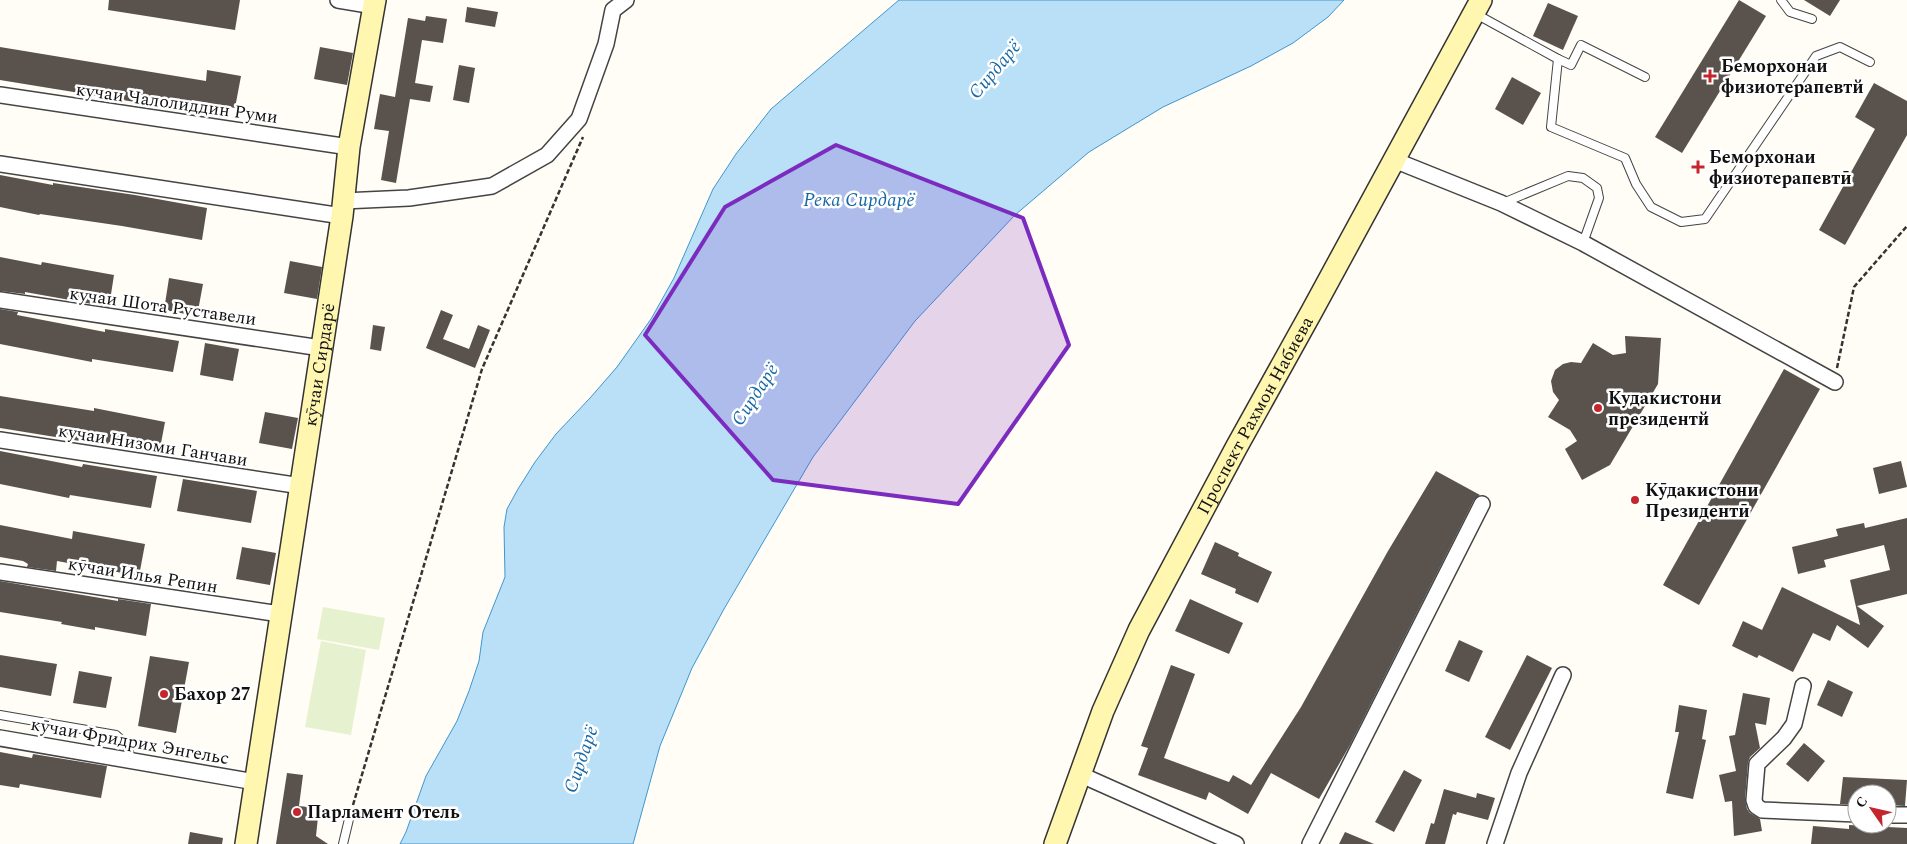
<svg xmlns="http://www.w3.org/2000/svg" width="1907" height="844" font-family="Spectral,serif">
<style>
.pitch{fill:#e6f2cf}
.water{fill:#b9e0f7;stroke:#3f96cf}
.building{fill:#5a524d}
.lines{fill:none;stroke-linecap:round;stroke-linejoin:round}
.lane-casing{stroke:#444;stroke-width:10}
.street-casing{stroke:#444;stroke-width:18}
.secondary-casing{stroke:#333;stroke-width:24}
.path{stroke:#333;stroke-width:2.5;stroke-dasharray:5 2.5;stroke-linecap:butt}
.lane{stroke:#fff;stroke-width:8}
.street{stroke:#fff;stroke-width:15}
.secondary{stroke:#fff6b0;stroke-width:21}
.marked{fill:#7b2cbf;fill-opacity:0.2;stroke:#7b2cbf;stroke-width:4;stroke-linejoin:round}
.poi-dot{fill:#c4262e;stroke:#fff;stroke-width:2}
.labels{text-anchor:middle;stroke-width:5;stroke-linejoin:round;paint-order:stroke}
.poi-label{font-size:18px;font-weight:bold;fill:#111;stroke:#fff;text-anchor:start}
.street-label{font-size:18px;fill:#111;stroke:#fff}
.water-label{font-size:19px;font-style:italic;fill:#1768a6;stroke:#fff}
</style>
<rect width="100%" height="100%" fill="#fffdf5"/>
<g class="pitch">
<path d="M323 607 385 618 379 650 317 639Z"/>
<path d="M321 641 366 650 351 735 305 727Z"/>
</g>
<path class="water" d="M899 0H1344L1328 17 1293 43 1251 66 1163 107 1089 152 1015 215 915 321 813 457 724 609 692 668 660 746 633 844H400L406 832 426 776 457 721 469 691 479 661 483 632 505 577 504 527 507 509 518 489 535 462 556 434 590 398 617 367 651 319 674 278 713 189 736 154 771 109Z"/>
<g class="building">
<path d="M109 0H240L235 30 108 10Z"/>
<path d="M1739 0 1766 16 1682 153 1655 137Z"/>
<path d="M1804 0H1840L1830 16Z"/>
<path d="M1548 3 1578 16 1563 50 1533 36Z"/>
<path d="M467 7 498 12 495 27 465 22Z"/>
<path d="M426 16 447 19 443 43 422 40 415 83 433 86 430 102 410 99 396 183 381 180 389 131 374 129 380 94 395 97 408 18 425 21Z"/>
<path d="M0 47 206 81 207 70 241 76 235 108 192 100 190 111 0 80Z"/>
<path d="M320 47 353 53 347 85 314 79Z"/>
<path d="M459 65 475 68 469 103 453 100Z"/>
<path d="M1512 77 1541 93 1523 125 1495 109Z"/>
<path d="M1874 83 1907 101V135L1845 245 1819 230 1875 129 1855 117Z"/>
<path d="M0 175 53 185V183L135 195 207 208 202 240 122 226 40 214 39 215 0 207Z"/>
<path d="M0 257 41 265 42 262 114 275 109 307 25 292V294L0 291Z"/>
<path d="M290 261 322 267 317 299 284 293Z"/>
<path d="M169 278 203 284 197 316 164 310Z"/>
<path d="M0 309 18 312 17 315 105 332V329L179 341 173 372 92 359V362L0 344Z"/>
<path d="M441 310 453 315 443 339 469 349 478 325 490 330 475 368 426 348Z"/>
<path d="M373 325 385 327 381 351 370 349Z"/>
<path d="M1625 336 1661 338 1658 384 1610 465 1582 480 1565 449 1577 441 1570 430 1548 417 1559 400 1553 392 1551 381 1555 370 1563 364 1571 362 1581 363 1593 343 1613 355 1626 353Z"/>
<path d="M205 343 239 349 233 381 200 375Z"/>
<path d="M1784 369 1820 389 1699 605 1663 585Z"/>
<path d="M0 396 94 411V408L165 422 159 454 80 438V441L0 428Z"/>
<path d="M265 412 298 418 292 449 259 443Z"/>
<path d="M0 451 82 467 83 464 157 476 151 508 70 495 69 498 0 484Z"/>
<path d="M1901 461 1907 487 1879 494 1873 468Z"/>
<path d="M1436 471 1480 495 1474 500 1350 745 1319 799 1271 773 1248 814 1209 792 1206 800 1138 775 1148 748 1141 746 1171 665 1195 674 1164 758 1229 782 1233 775 1251 785 1301 707 1388 551Z"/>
<path d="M183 479 257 491 251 523 177 511Z"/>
<path d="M1907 518V594L1857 606 1884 626 1868 648 1837 625 1830 641 1813 633 1793 672 1759 655 1757 658 1732 646 1743 621 1762 630 1782 587 1860 625 1850 580 1890 570 1884 545 1824 560 1826 567 1798 574 1792 547 1838 536 1836 529 1864 523 1865 528Z"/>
<path d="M0 525 72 539 73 531 145 544 139 576 57 561 56 571 27 567 28 564 23 561 0 557Z"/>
<path d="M1215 542 1239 553 1238 556 1272 572 1258 603 1235 593 1236 589 1201 574Z"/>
<path d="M242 547 276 553 270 585 236 579Z"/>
<path d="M0 581 118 601V599L151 604 146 636 95 627V630L61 624 62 622 0 612Z"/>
<path d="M1190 599 1243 623 1229 654 1175 631Z"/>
<path d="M1459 640 1483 651 1469 682 1445 671Z"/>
<path d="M0 655 57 664 51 696 0 687Z"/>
<path d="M1527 655 1552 668 1510 750 1485 737Z"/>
<path d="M150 656 189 662 176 733 138 726Z"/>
<path d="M79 671 112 677 106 708 73 703Z"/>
<path d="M1828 680 1853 692 1842 717 1817 705Z"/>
<path d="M1743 693 1770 698 1766 725 1755 723 1760 748 1750 757 1748 763 1745 799 1747 809 1750 813 1760 819 1762 831 1734 836 1732 801 1725 802 1719 775 1736 771 1729 736 1735 735Z"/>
<path d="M1679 705 1707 710 1702 739 1706 740 1693 799 1666 793 1679 732H1675Z"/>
<path d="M1804 743 1825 761 1808 782 1786 764Z"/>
<path d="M0 752 32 758 33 754 107 766 101 798 20 784 19 788 0 785Z"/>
<path d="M1404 770 1422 780 1394 832 1375 822Z"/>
<path d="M287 773 303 775 299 806 308 807 318 817 316 836 328 844H276Z"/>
<path d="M1843 777 1907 780 1905 806 1887 805V794H1857V805L1840 804Z"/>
<path d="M1444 789 1476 798 1477 793 1495 798 1488 820 1457 812 1456 815 1453 814 1445 844H1425L1431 823 1434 824Z"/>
<path d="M1849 825 1907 828V844H1811L1813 826 1849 829Z"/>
<path d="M190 832 223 838 222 844H188Z"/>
<path d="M1345 832 1374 844H1339Z"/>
</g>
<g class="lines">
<g class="lane-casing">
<g id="lane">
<path d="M1781 0 1790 12 1812 19"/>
<path d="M1476 14 1558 59 1551 127 1625 158 1636 184 1651 207 1681 222 1705 219 1816 56 1840 47 1870 62"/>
<path d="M1558 59 1571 65 1581 45 1645 77"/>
<path d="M1503 203 1568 176 1583 178 1597 188 1599 198 1583 243"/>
<path d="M0 715 116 735 127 745 131 759"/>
<path d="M343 844 350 815"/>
</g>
</g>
<g class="street-casing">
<g id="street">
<path d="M338 0 374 6"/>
<path d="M0 95 349 147"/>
<path d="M1394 160 1501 203 1583 243 1835 382"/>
<path d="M0 164 342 216"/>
<path d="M343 201 409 198 492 186 547 155 579 119 606 44 613 10 626 0"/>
<path d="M0 300 321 348"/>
<path d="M0 440 301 486"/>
<path d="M0 572 280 614"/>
<path d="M1803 686 1794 724 1784 738 1757 764 1754 800 1756 806 1762 810 1857 814"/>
<path d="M0 738 255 782"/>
<path d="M1079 774 1236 844"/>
<path d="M1887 815H1907"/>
<path d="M1310 844 1482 504"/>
<path d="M1495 844 1519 773 1563 675"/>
</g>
</g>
<g class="secondary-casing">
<g id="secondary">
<path id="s1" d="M246 844 342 216 349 147 375 0"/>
<path id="s2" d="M1055 844 1103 711 1139 630 1236 448 1312 311 1481 0"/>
</g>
</g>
<g class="path">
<path d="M1837 368 1854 287 1907 226"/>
<path d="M353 805 482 369 583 137"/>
</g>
<use href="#lane" class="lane"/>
<use href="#street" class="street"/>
<use href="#secondary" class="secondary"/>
</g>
<path class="marked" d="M836 145 1023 218 1069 345 958 504 773 480 645 335 725 207Z"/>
<g class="poi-dot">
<path d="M1707.5 68.5h5v5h5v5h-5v5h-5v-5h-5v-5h5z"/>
<path d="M1695.5 159.5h5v5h5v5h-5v5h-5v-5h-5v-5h5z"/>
<circle cx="1598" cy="408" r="5"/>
<circle cx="1635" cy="500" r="5"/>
<circle cx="164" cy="694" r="5"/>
<circle cx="297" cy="812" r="5"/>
</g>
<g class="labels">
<g class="poi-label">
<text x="1721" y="72">Беморхонаи<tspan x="1721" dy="21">физиотерапевтй</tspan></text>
<text x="1709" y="163">Беморхонаи<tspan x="1709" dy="21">физиотерапевтӣ</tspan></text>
<text x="1608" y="404">Кудакистони<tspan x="1608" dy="21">президентй</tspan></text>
<text x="1645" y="496">Кӯдакистони<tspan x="1645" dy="21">Президентӣ</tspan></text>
<text x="174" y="700">Бахор 27</text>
<text x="307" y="818">Парламент Отель</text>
</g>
<g class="street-label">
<text transform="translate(177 103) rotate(8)" y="6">кучаи Чалолиддин Руми</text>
<text transform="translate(163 306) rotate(8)" y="6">кучаи Шота Руставели</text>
<text dy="6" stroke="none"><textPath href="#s1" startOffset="485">кӯчаи Сирдарё</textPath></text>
<text dy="6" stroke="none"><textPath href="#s2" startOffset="474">Проспект Рахмон Набиева</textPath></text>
<text transform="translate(153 445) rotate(9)" y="6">кучаи Низоми Ганчави</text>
<text transform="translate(143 575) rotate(9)" y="6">кӯчаи Илья Репин</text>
<text transform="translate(130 741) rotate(10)" y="6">кӯчаи Фридрих Энгельс</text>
</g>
<g class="water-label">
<text transform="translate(994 69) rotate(-50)" y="7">Сирдарё</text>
<text x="859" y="206">Река Сирдарё</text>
<text transform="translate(754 394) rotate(-57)" y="7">Сирдарё</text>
<text transform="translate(580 759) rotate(-71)" y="7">Сирдарё</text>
</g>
</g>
<g transform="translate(1872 809) rotate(304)"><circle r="24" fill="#ffffff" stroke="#a0a0a0"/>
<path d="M0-4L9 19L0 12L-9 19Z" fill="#c4262e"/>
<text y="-8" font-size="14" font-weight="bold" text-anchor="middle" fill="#111111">С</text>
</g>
</svg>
